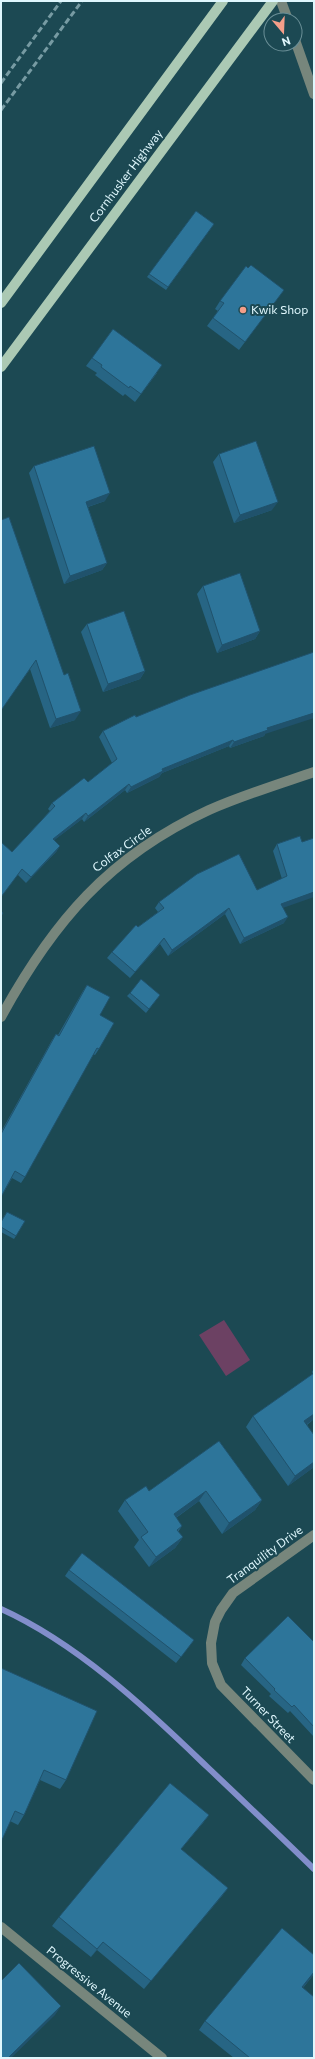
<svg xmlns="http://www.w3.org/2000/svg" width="315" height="2059" font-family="Commissioner,sans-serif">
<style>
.pitch{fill:#6c4163}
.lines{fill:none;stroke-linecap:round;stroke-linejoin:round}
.stream{stroke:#828ecb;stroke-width:6}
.minor{stroke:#77867c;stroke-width:10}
.major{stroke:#abc9b4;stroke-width:10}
.rail{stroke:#779ba3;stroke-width:3;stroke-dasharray:6 3;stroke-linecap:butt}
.wall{fill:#276584}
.shaded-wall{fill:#20526c}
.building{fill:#2d759a;stroke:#20526c}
.poi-dot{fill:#f49e89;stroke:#1c4953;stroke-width:1.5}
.labels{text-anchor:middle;stroke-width:4;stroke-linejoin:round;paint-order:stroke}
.street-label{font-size:12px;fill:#dff7fd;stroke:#1c4953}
.poi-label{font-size:12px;fill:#dff7fd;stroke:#1c4953;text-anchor:start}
</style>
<rect width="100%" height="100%" fill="#1c4953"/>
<path class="pitch" d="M224 1320 250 1360 226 1376 199 1335Z"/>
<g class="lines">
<path class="stream" d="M1 1609C76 1643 144 1706 202 1762 240 1798 277 1833 314 1869"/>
<g class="minor">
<path d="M281 1 288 20"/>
<path d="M295 40 314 94"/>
<path d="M1 1017C53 922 109 856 209 810 243 795 279 784 314 772"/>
<path d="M314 1535 233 1593 221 1610 215 1622 211 1643 212 1663 221 1685 314 1780"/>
<path d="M1 1927 162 2058"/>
</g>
<g class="major">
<path d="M1 303 223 1"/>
<path d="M1 367 273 1"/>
</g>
<g class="rail">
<path d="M1 83 61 1"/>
<path d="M1 110 82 1"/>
</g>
</g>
<g class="wall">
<path d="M196 211 214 224 166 290 147 277Z"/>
<path d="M248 268 284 290 239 350 207 326 218 311 215 309 220 301Z"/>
<path d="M92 358 157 373 135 402 125 394 123 396 95 375 97 373 86 366Z"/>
<path d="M219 454 272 510 234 523 213 462Z"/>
<path d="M34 466 105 501 88 507 107 563 102 570 64 584 29 473Z"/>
<path d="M1 520 75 720 50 728 30 669 1 710Z"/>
<path d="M203 586 260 631 255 639 217 653 197 594Z"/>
<path d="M87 624 145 671 140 679 103 692 81 632Z"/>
<path d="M136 717 265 734 264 736 230 748 229 746 162 773 159 777 127 793 125 790 84 822 82 819 54 840 60 846 56 852 26 883 18 875 12 852 50 811 48 809 52 803 88 782 112 763 99 737 103 731Z"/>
<path d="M300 836 283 908 284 923 240 944 225 914 168 956 160 944 130 978 107 958 112 952 138 927 158 912 155 908 159 902 257 890 282 879 273 851 277 844Z"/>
<path d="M87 985 100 1015 99 1049 95 1055 93 1054 25 1177 21 1183 12 1178 1 1197V1132L52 1040 56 1034 58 1035 83 991Z"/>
<path d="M130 993 160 995 146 1013 127 996Z"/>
<path d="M7 1212 16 1236 14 1239 1 1232V1221Z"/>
<path d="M314 1368V1419L307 1425 314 1435V1467L288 1486 246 1427 253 1416 313 1374 312 1372Z"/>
<path d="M219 1441 262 1500 255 1510 222 1534 199 1501 176 1518 182 1526 178 1532 183 1537 175 1548 149 1567 134 1547 139 1540 118 1511 125 1500 149 1491Z"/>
<path d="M69 1570 194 1640 176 1663 65 1576Z"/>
<path d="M314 1642V1737L290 1711 288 1713 269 1696 271 1694 241 1665 245 1658Z"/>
<path d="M1 1668 66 1780 60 1789 40 1780 24 1815 18 1825 10 1821Z"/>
<path d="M209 1815 203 1823 181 1849 228 1888 222 1896 144 1989 97 1950 91 1957 52 1926 59 1917Z"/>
<path d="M314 1955V1974L303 1988 314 2058H234L199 2030 205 2021Z"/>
</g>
<g class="shaded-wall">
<path d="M110 493 105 501 81 509 86 502Z"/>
<path d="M278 502 272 510 234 523 240 515Z"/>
<path d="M107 563 102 570 64 584 70 576Z"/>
<path d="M260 631 255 639 217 653 222 645Z"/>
<path d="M145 671 140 679 103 692 108 684Z"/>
<path d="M81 711 75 720 50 728 56 719Z"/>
<path d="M314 713V718L265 734 264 736 230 748 234 742 267 728Z"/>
<path d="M233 740 229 746 162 773 159 777 127 793 131 787 162 769Z"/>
<path d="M129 784 125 790 84 822 88 816Z"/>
<path d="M86 813 82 819 48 845 53 839Z"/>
<path d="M60 846 56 852 26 883 31 877Z"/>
<path d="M314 892V897L277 910 281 904Z"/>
<path d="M229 908 225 914 168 956 172 950Z"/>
<path d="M288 917 284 923 240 944 244 938Z"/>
<path d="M164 938 160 944 130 978 135 972Z"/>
<path d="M314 1414V1419L297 1431 304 1421Z"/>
<path d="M314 1462V1467L288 1486 295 1476Z"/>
<path d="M206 1491 199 1501 167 1524 174 1514Z"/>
<path d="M262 1500 255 1510 222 1534 229 1523Z"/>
<path d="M183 1537 175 1548 149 1567 156 1557Z"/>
<path d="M228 1888 222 1896 144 1989 151 1981Z"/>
<path d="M103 1942 97 1950 91 1957 97 1949Z"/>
<path d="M314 1972V1974L296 1996 302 1987Z"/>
<path d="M61 2006 55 2015 11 2058H8Z"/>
</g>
<g class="building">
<path d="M196 211 214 224 168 287 149 274Z"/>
<path d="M251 265 284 290 245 342 213 318 224 303 220 301 246 266 248 268Z"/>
<path d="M113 329 162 365 141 394 130 386 129 388 101 367 102 365 92 358Z"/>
<path d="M256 441 278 502 240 515 219 454Z"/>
<path d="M94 446 110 493 86 502 107 563 70 576 34 466Z"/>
<path d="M9 517 64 675 68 673 81 711 56 719 36 660 2 709H1V520Z"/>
<path d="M240 573 260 631 222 645 203 586Z"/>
<path d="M124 611 145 671 108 684 87 624Z"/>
<path d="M314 652V713L267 728 268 730 234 742 233 740 162 769 163 771 131 787 129 784 88 816 86 813 53 839 60 846 31 877 22 869 1 897V842L12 852 55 806 52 803 84 778 88 782 117 759 103 731 135 715 136 717 190 695Z"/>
<path d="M300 836 302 842 314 838V892L281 904 288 917 244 938 229 908 172 950 164 938 135 972 112 952 136 925 138 927 164 908 159 902 197 874 239 854 257 890 287 876 277 844Z"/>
<path d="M1 911 3 913 1 916Z"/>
<path d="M141 979 160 995 149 1009 130 993Z"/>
<path d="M87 985 110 997 100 1015 114 1023 99 1049 97 1048 25 1177 15 1171 1 1197V1134L56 1034 59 1036Z"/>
<path d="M7 1212 25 1221 16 1236 1 1227V1222Z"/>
<path d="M314 1373V1414L304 1421 314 1435V1462L295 1476 253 1416Z"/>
<path d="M219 1441 262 1500 229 1523 206 1491 174 1514 182 1526 177 1530 183 1537 156 1557 141 1537 148 1532 125 1500 146 1486 149 1491Z"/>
<path d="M82 1553 194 1640 181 1657 69 1570Z"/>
<path d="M288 1616 314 1642V1727L294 1705 292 1707 274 1690 275 1689 245 1658Z"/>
<path d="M1 1668 97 1711 66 1780 44 1770 24 1815 15 1811 1 1842Z"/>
<path d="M170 1783 209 1815 181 1849 228 1888 151 1981 103 1942 97 1949 59 1917Z"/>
<path d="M282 1928 314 1955V1972L302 1987 314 1997V2058H250L205 2021Z"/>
<path d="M19 1963 61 2006 8 2058H1V1981Z"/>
</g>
<circle class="poi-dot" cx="243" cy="310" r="4"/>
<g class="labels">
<g class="street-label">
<text transform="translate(126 176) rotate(-53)" y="4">Cornhusker Highway</text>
<text transform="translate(122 849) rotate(-36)" y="4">Colfax Circle</text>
<text transform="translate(265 1555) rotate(-36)" y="4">Tranquility Drive</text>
<text transform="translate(268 1715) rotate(46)" y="4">Turner Street</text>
<text transform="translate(89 1982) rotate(39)" y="4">Progressive Avenue</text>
</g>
<g class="poi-label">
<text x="251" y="314">Kwik Shop</text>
</g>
</g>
<rect width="315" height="2059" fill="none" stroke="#dff7fd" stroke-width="4"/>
<g transform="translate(283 32) rotate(161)"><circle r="19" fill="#1c4953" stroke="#6a8f97"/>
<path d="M0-3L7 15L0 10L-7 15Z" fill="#f49e89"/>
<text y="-6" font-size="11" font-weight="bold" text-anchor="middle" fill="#dff7fd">N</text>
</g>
</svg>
